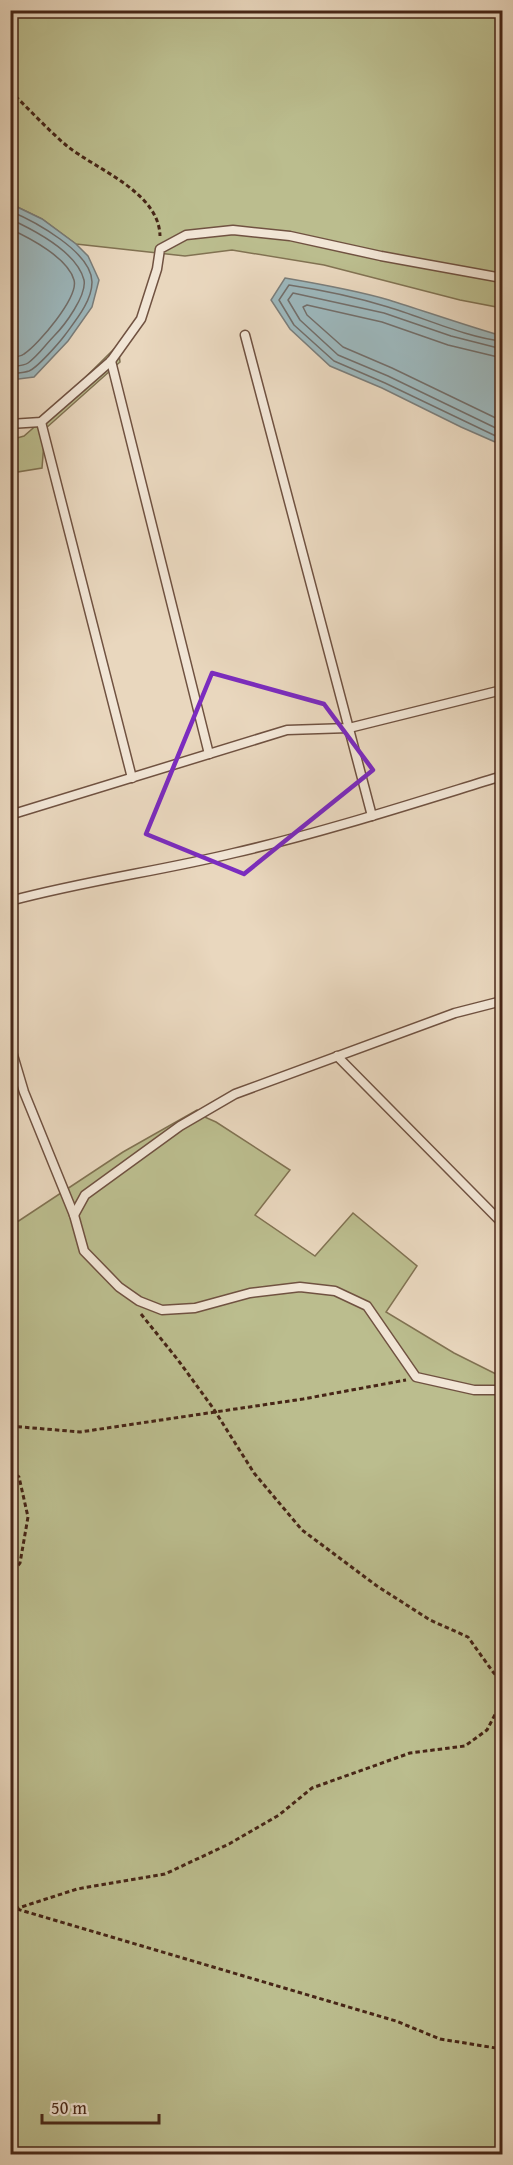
<svg xmlns="http://www.w3.org/2000/svg" width="513" height="2165" font-family="'Gentium Book Plus',serif">
<style>
.green{fill:#bbbd8e;stroke:#817252;stroke-width:1.5}
.water{fill:#9cb7bc;stroke:#7a7d7a;stroke-width:1.5}
.lines{fill:none;stroke-linecap:round;stroke-linejoin:round}
.shore{stroke:#726e6a;stroke-width:1.5}
.lane-casing{stroke:#705241;stroke-width:11}
.path{stroke:#472617;stroke-width:3;stroke-dasharray:4.5 3;stroke-linecap:butt}
.lane{stroke:#f1e5d5;stroke-width:8}
.marked{fill:none;stroke:#7b2cbf;stroke-width:4.5;stroke-linejoin:round}
</style>
<rect width="100%" height="100%" fill="#e9d7be"/>
<filter id="stains"><feTurbulence type="fractalNoise" baseFrequency=".00333" numOctaves="4"/><feColorMatrix values="0 0 0 0 .2 0 0 0 0 .09 0 0 0 0 .02 0 0 0 .5 -.17"/></filter>
<radialGradient id="worn" r=".72"><stop offset=".6" stop-color="#630" stop-opacity="0"/><stop offset="1" stop-color="#630" stop-opacity=".3"/></radialGradient>
<g class="green">
<path d="M11 11H502V308L460 300 324 265 232 250 185 256 76 244 42 219 11 204Z"/>
<path d="M118 345 120 362 45 429 42 468 11 473 10 440 24 436 40 422Z"/>
<path d="M197 1110 200 1115 216 1122 290 1170 255 1215 315 1256 353 1213 417 1266 386 1312 454 1353 502 1377V2154H11V1226L123 1152Z"/>
</g>
<g class="water">
<path d="M11 204 42 219 76 244 88 256 99 280 92 307 68 341 34 377 11 380Z"/>
<path d="M285 278C320 284 355 290 389 300 427 312 464 325 502 336V445L461 427 382 388 330 366 290 329 271 300Z"/>
</g>
<g class="lines">
<g class="shore">
<path d="M10 211C34 221 92 252 92 282 92 301 76 320 65 335 59 343 37 368 29 371 23 373 16 373 10 374"/>
<path d="M10 219C34 230 77 252 84 280 87 295 65 325 54 336 46 344 38 356 28 363 24 366 16 366 10 367"/>
<path d="M10 229C30 238 68 258 74 280 79 297 38 345 24 354 20 357 15 357 10 357"/>
<path d="M502 341C468 338 422 317 388 307 356 297 322 290 289 285L279 300 294 325 334 361 385 383 502 439"/>
<path d="M502 349 451 336 384 313 293 293 288 300 300 320 338 355 388 376 502 431"/>
<path d="M502 358 448 345 382 322 307 305 303 307 307 315 343 347 392 368 502 421"/>
</g>
<g class="lane-casing">
<g id="lane">
<path d="M245 335 372 816"/>
<path d="M111 361 209 754"/>
<path d="M41 422 132 778"/>
<path d="M10 424 41 422 111 361 141 319 157 269 160 249 186 235 233 230 290 236 381 256 502 278"/>
<path d="M10 815 287 730 349 728 502 690"/>
<path d="M10 901C84 881 160 871 234 853 325 832 414 803 502 776"/>
<path d="M10 1045 24 1092 74 1215 84 1251 119 1287 139 1301 162 1310 195 1308 250 1293 300 1287 335 1291 367 1306 416 1377 474 1390H502"/>
<path d="M337 1056 502 1223"/>
<path d="M74 1215 85 1195 180 1126 235 1094 455 1013 502 1001"/>
</g>
</g>
<g class="path">
<path d="M10 91C29 109 47 129 67 146 97 170 159 192 160 236"/>
<path d="M141 1314 178 1360 213 1408 254 1473 302 1530 377 1586 430 1620 468 1637 493 1672 502 1682"/>
<path d="M10 1426 80 1432 303 1399 406 1380"/>
<path d="M10 1470 19 1477 28 1517 20 1563 10 1575"/>
<path d="M10 1907 396 2021 440 2039 502 2049"/>
<path d="M15 1909 77 1889 165 1874 229 1844 279 1815 312 1788 410 1753 465 1746 487 1730 502 1701"/>
</g>
<use href="#lane" class="lane"/>
</g>
<path class="marked" d="M212 673 324 704 373 770 244 874 146 834Z"/>
<rect width="513" height="2165" fill="none" stroke="#e9d7be" stroke-width="36"/>
<rect x="12" y="12" width="489" height="2141" fill="none" stroke="#472617" stroke-width="3"/>
<rect x="18" y="18" width="477" height="2129" fill="none" stroke="#472617" stroke-width="1.5"/>
<path d="M42 2114v9h117v-9" fill="none" stroke="#472617" stroke-width="3"/>
<text x="51" y="2114" font-size="18" fill="#472617" stroke="#f1e5d5" stroke-width="4.5" paint-order="stroke">50 m</text>
<rect width="100%" height="100%" filter="url(#stains)"/>
<rect width="100%" height="100%" fill="url(#worn)"/>
</svg>
